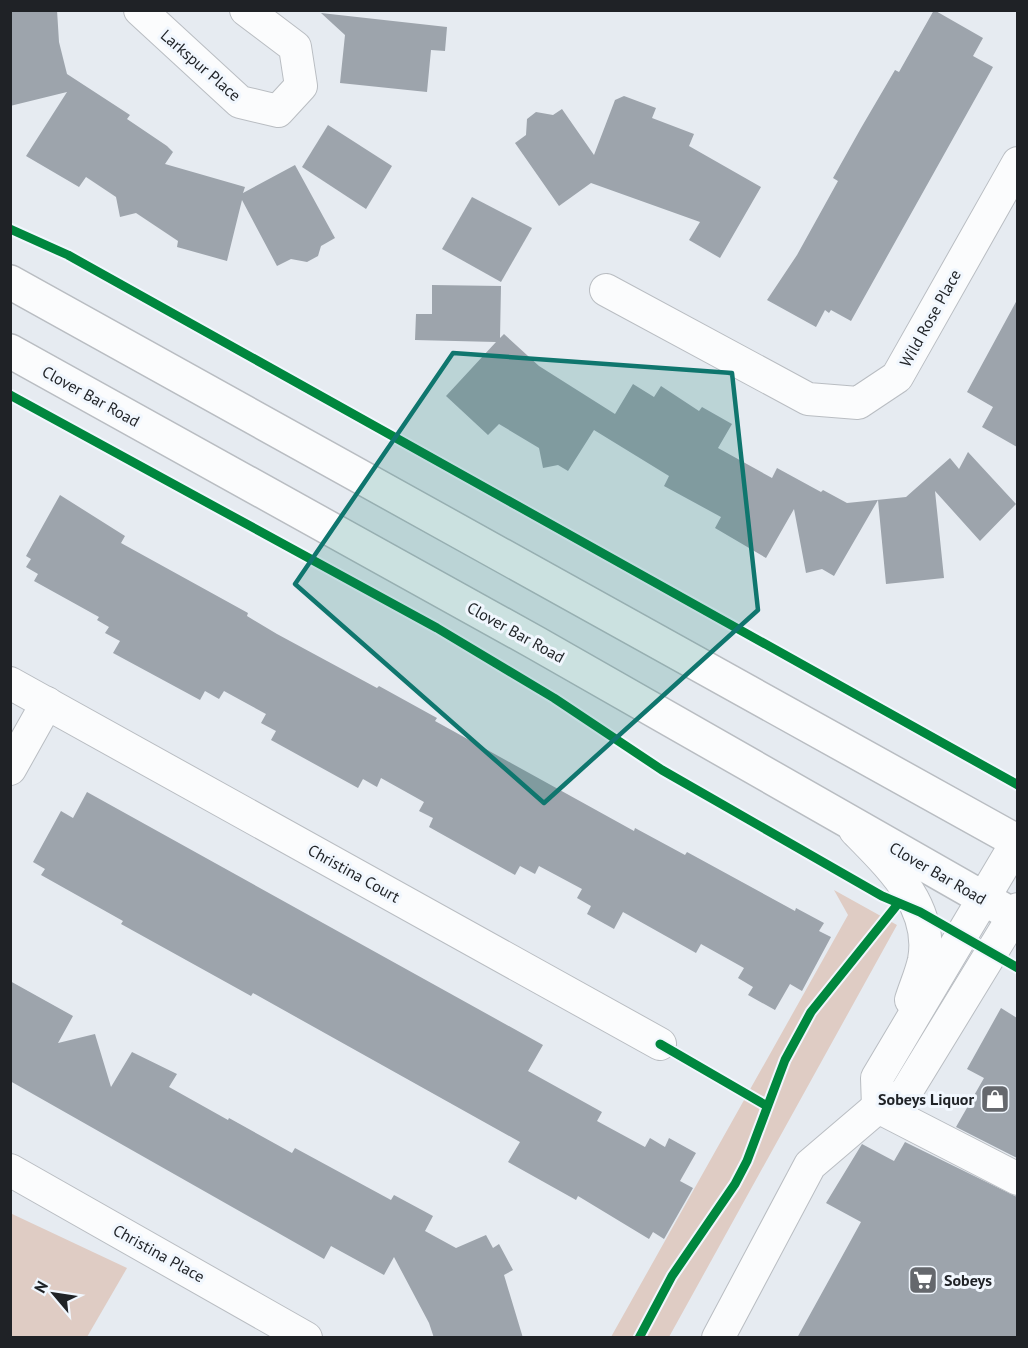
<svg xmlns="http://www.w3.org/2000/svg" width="1028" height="1348" font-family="'PT Sans',sans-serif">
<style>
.green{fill:#dfccc4}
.building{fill:#9da4ac}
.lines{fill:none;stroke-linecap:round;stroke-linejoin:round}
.minor-casing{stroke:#b9bdc2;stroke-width:34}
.major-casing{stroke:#b9bdc2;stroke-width:36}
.minor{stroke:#fbfcfd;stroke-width:32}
.major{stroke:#fbfcfd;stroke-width:33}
.cycleway-casing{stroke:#f1f7fe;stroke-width:13}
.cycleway{stroke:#00873e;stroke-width:9}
.marked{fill:#0f766e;fill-opacity:0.2;stroke:#0f766e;stroke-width:4.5;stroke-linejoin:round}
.labels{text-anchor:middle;stroke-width:6;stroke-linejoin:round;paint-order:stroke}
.street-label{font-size:16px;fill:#1f2226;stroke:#f1f7fe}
.poi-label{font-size:16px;font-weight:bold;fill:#1f2226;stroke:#f1f7fe;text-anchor:end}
</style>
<rect width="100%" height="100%" fill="#e6ebf1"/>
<g class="green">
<path d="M834 890 897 925 669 1337H611L848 915Z"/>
<path d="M10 1213 127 1268 87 1337H11Z"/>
</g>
<g class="building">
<path d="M10 10H57L59 42 67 74 130 115 127 119 167 146 173 152 165 164 245 187 243 193 295 165 335 238 321 246 318 256 307 262 291 259 277 266 242 200 227 261 177 247 178 241 136 213 120 217 116 197 86 177 79 187 26 156 67 92 10 106Z"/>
<path d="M934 10 983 38 973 56 993 67 851 321 831 310 829 313 825 310 816 327 767 300 797 255 838 181 833 178 861 128 895 70 899 72Z"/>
<path d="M321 13 447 27 445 51 431 50 427 92 340 83 345 35Z"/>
<path d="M624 96 656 108 652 118 694 134 689 146 761 187 720 258 689 240 700 222 591 183 559 206 515 143 526 135 527 119 536 112 553 115 562 109 594 155 615 100Z"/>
<path d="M328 125 392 166 366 209 302 167Z"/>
<path d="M472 197 532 228 501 282 442 249Z"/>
<path d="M432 285 501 286 500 338 504 334 539 366 615 414 633 384 654 397 661 386 699 411 702 407 732 424 718 448 772 478 777 468 821 492 823 490 847 503 906 497 950 458 959 469 968 452 1016 504 980 541 935 491 944 578 886 584 878 500 834 576 822 569 806 573 794 509 766 558 715 528 721 517 664 486 669 476 594 430 568 471 558 465 543 468 539 448 499 424 488 435 446 396 496 342 415 340 416 314H432Z"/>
<path d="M1017 300V447L982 427 993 407 967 392Z"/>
<path d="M60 495 125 536 121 543 248 613 247 616 277 634 377 688 379 686 437 718 435 721 634 831 635 828 685 855 687 852 795 911 796 908 824 923 819 931 831 937 802 991 790 984 775 1010 748 995 753 987 738 978 744 968 701 944 696 953 623 912 614 929 587 914 591 906 577 898 582 889 539 866 535 874 520 866 515 875 429 827 433 818 419 811 424 802 381 778 377 787 363 779 358 788 271 740 276 731 261 723 266 714 224 691 219 699 205 691 200 700 113 653 120 641 105 633 109 627 97 620 99 617 34 581 38 574 26 567 31 559 26 556Z"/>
<path d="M87 792 543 1045 528 1071 602 1112 597 1121 645 1147 650 1138 665 1147 669 1138 696 1153 680 1181 693 1188 664 1239 653 1232 649 1239 578 1196 576 1200 508 1162 520 1142 253 993 251 996 121 924 123 921 41 875 45 869 33 862 61 811 73 818Z"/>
<path d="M10 981 73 1016 58 1043 95 1034 111 1087 132 1052 177 1074 169 1087 228 1120 229 1118 292 1153 295 1148 391 1200 394 1195 433 1216 425 1231 456 1248 486 1235 493 1248 499 1244 513 1270 504 1275 523 1338H434L429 1323 394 1257 384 1275 331 1246 324 1259 10 1081Z"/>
<path d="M1001 1008 1017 1018V1158L956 1127 984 1078 967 1069Z"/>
<path d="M905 1142 1017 1197V1338H797L861 1222 826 1203 862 1144 894 1161Z"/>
</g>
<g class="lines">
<g class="minor-casing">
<g id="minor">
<path d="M140 10 240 102 278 111 301 86 295 47 246 10"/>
<path d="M606 290 808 399 858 403 897 377 1018 163"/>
<path d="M10 683 660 1044"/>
<path d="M10 769 47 703"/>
<path d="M855 830C889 865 934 906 924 960 921 974 915 987 911 1000"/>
<path d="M878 1107 877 1078 1017 842"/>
<path d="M878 1107 1018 1179"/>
<path d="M10 1170 306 1338"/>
<path d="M718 1338 810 1165 878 1107 905 1094 1018 909"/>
</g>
</g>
<g class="major-casing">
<g id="major">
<path d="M10 282 1018 842"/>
<path d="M10 351 536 643 1018 918"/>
</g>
</g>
<use href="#minor" class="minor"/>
<use href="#major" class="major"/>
<g class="cycleway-casing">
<g id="cycleway">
<path d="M10 229 68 255 1018 785"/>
<path d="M10 395 437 628 554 698 662 770 882 896 920 912 1018 968"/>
<path d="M660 1044 767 1106"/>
<path d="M639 1338 672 1276 735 1184 747 1161 785 1060 811 1012 897 905"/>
</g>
</g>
<use href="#cycleway" class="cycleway"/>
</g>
<path class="marked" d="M453 353 732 373 758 610 544 803 295 584Z"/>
<defs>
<g id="shop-square" transform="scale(1.5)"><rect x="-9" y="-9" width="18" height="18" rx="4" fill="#65686d" stroke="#f1f7fe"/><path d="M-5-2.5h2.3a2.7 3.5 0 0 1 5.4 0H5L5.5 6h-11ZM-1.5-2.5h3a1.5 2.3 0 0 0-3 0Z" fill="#fff"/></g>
<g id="supermarket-square" transform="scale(1.5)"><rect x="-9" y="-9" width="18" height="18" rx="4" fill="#65686d" stroke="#f1f7fe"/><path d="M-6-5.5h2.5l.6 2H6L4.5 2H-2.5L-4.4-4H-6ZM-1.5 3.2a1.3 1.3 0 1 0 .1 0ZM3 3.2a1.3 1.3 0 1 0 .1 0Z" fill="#fff"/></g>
</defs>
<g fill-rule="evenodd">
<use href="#shop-square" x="995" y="1099"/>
<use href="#supermarket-square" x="923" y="1280"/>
</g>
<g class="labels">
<g class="street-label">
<text transform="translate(201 65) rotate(41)" y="6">Larkspur Place</text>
<text transform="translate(930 318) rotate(-61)" y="6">Wild Rose Place</text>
<text transform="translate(91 396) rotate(29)" y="6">Clover Bar Road</text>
<text transform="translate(516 632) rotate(29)" y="6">Clover Bar Road</text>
<text transform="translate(354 873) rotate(29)" y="6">Christina Court</text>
<text transform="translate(938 873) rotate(30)" y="6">Clover Bar Road</text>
<text transform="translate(159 1253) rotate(29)" y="6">Christina Place</text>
</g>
<g class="poi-label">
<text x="974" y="1105">Sobeys Liquor</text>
<text x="944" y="1286" text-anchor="start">Sobeys</text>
</g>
</g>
<rect width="1028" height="1348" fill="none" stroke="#1f2226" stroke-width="24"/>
<g transform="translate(54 1294) rotate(299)" stroke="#f1f7fe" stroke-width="4.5" paint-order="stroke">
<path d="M0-4.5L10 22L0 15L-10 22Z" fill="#1f2226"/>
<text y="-9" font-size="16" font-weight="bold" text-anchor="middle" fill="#1f2226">N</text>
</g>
</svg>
